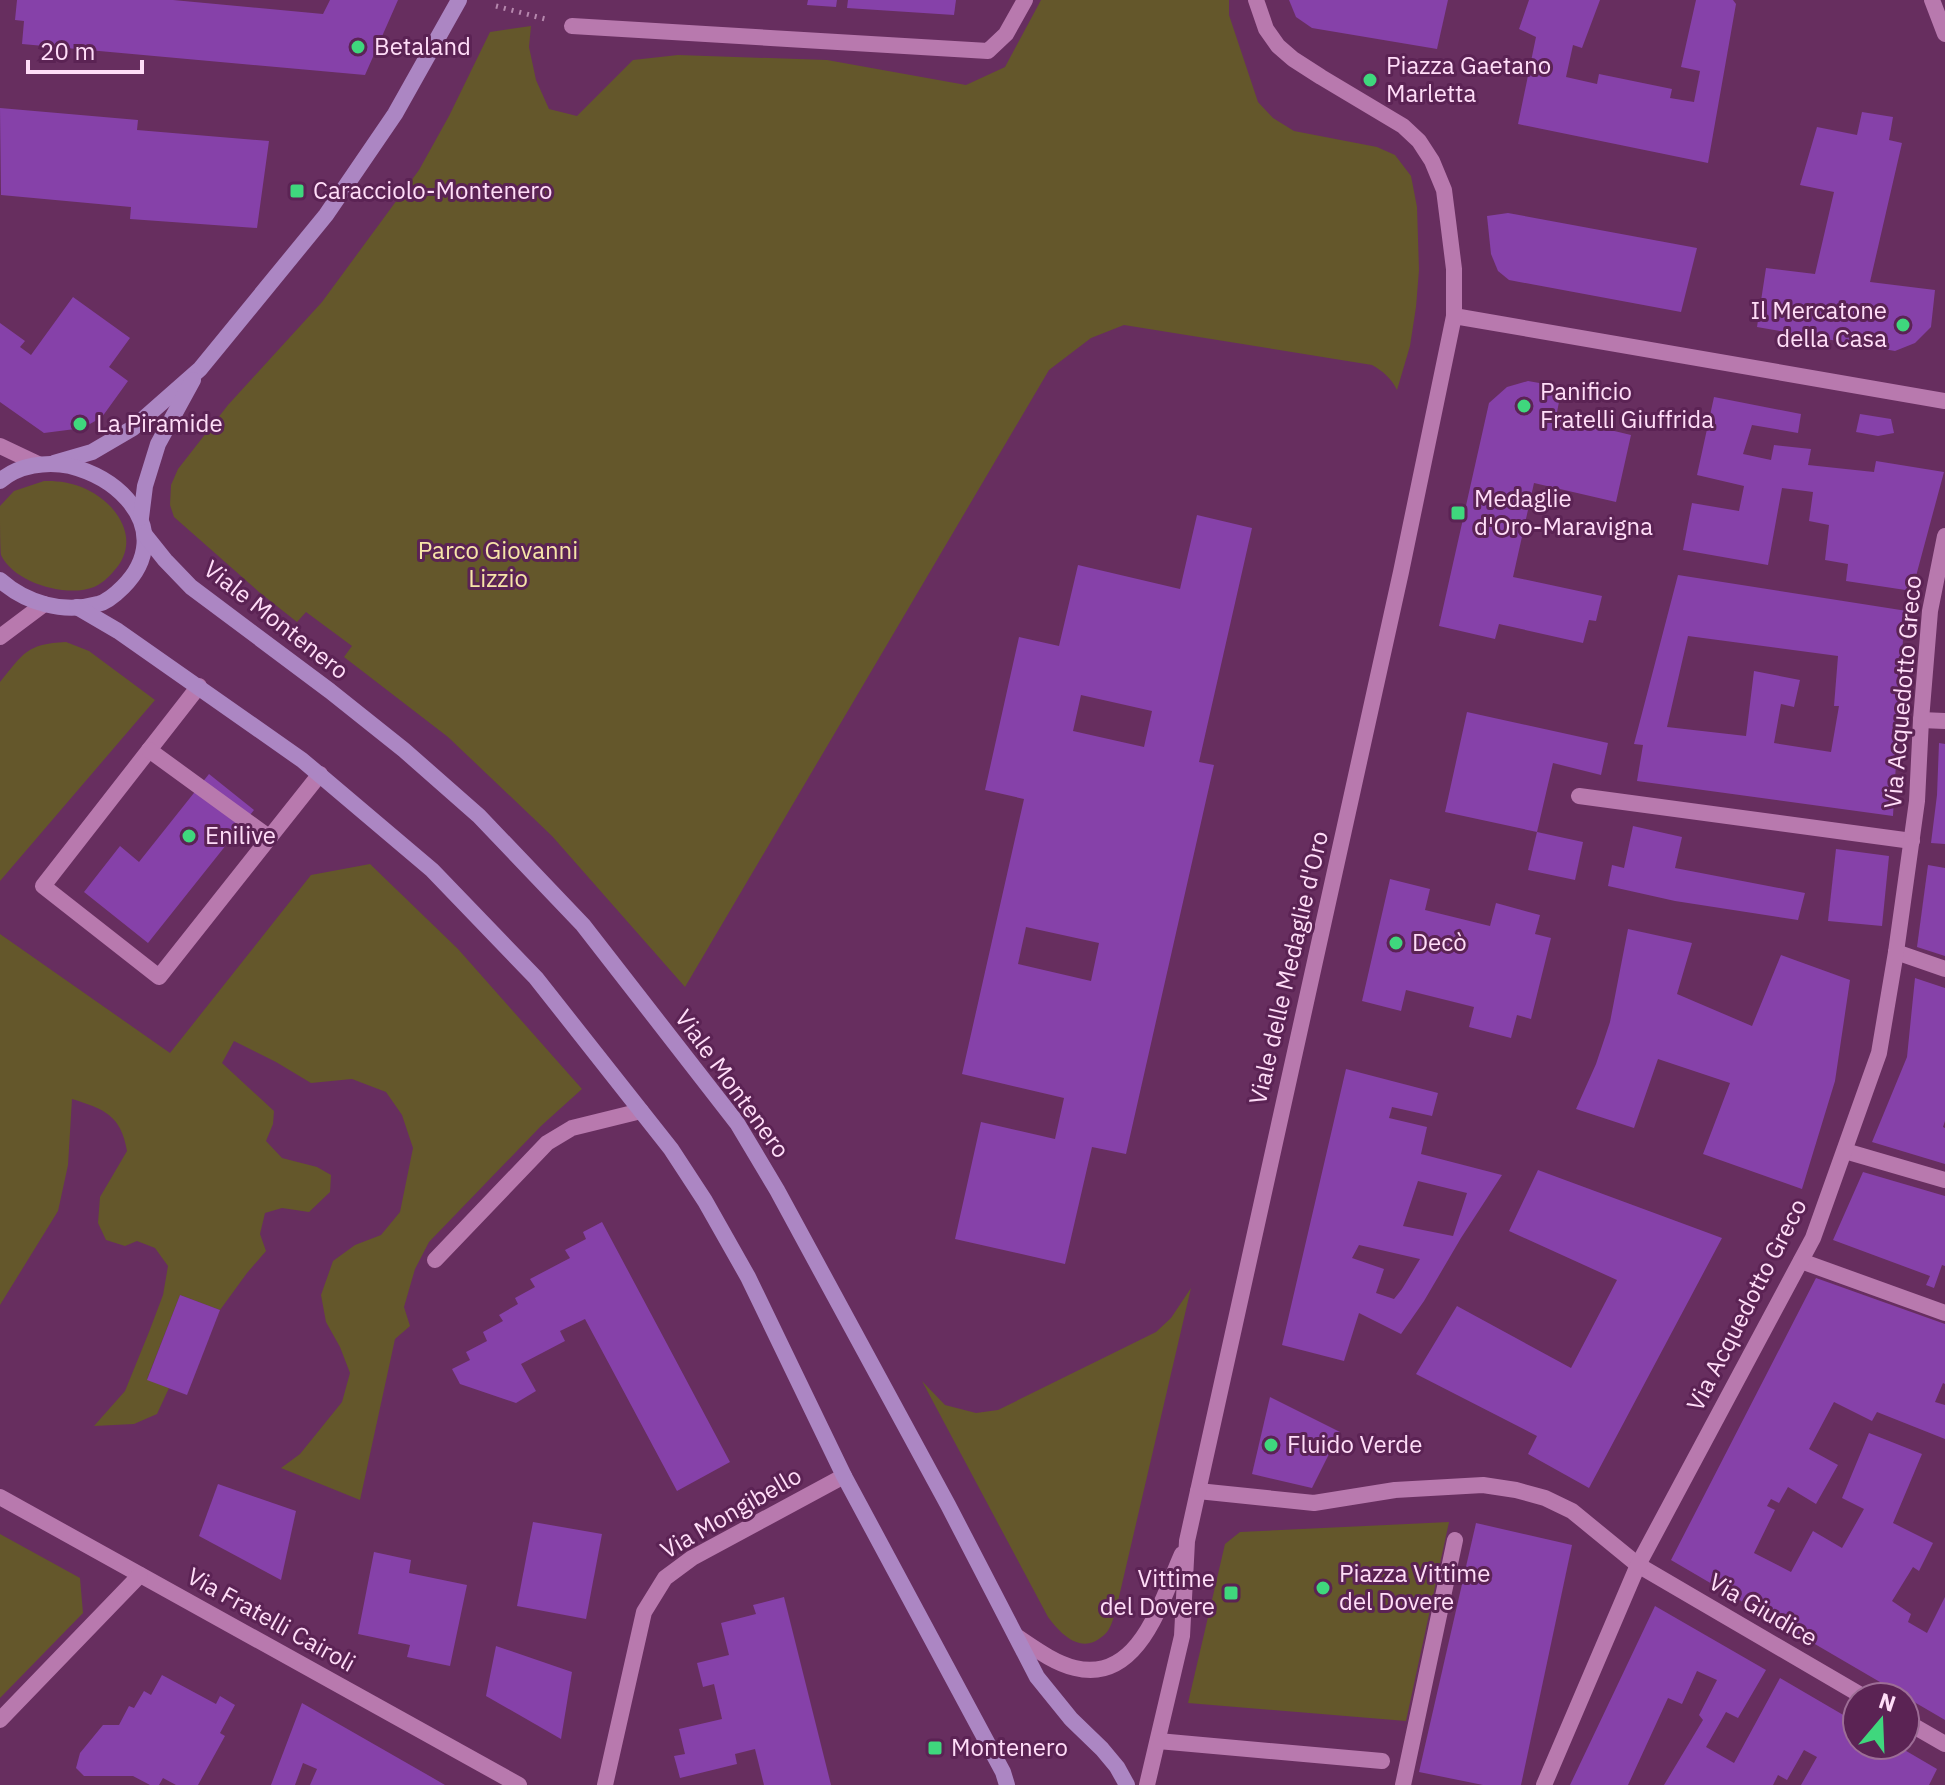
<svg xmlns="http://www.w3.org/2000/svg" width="1945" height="1785" font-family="'IBM Plex Sans',sans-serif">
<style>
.green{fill:#64572b}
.building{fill:#8641a9;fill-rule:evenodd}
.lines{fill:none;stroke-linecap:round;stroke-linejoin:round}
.path{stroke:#b688ae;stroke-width:5;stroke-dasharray:2 6;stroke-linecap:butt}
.service{stroke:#b879ae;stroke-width:16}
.pedestrian{stroke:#b879ae;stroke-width:16}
.minor{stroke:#b879ae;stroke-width:16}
.secondary{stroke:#ac86c3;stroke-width:16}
.poi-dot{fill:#3fd77d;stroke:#5b2354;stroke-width:3}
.labels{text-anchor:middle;stroke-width:6;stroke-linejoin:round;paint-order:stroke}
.poi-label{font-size:24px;fill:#ffddf8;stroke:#5b2354;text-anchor:start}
.park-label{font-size:24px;fill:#f6e4a8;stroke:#5b2354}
.street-label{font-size:24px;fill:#ffddf8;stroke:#5b2354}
</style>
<rect width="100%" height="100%" fill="#672e5f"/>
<g class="green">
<path d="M1041 0H1229V15L1258 102 1273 118 1294 131 1377 147 1395 155 1411 176 1417 207 1419 270 1416 307 1410 346 1397 390C1391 378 1384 372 1372 365L1124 325 1091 338 1049 370 685 987 552 836 448 737 344 657 352 646 306 612 297 622 259 592 174 517 170 505 171 485 178 469 228 405 322 302 419 170 449 116 490 32 531 26 529 47 536 80 549 109 577 116 633 60 678 55 827 60 966 85 1005 67Z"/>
<path d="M44 481C69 480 93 488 111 507 129 527 133 551 113 572 108 578 101 584 94 587 67 598 14 583 1 555 0 545 0 518 0 506L14 491Z"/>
<path d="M66 642 89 651 155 700 0 881V682C24 653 26 644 66 642Z"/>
<path d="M370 864 458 949 582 1089 541 1126 429 1242 415 1269 404 1307 410 1326 395 1339 360 1500 281 1468 300 1454 342 1402 350 1373 340 1347 326 1322 321 1295 333 1261 355 1245 381 1235 400 1212 413 1148 402 1115 386 1092 352 1079 311 1083 276 1062 234 1041 222 1063 274 1111 273 1124 266 1141 282 1158 317 1167 331 1175 330 1192 309 1212 282 1208 265 1213 260 1234 266 1251 247 1273 220 1310 180 1295 147 1379 169 1388 157 1414 134 1424 94 1426 125 1391 149 1332 163 1295 168 1266 155 1248 137 1241 125 1246 106 1240 98 1223 100 1197 127 1151C121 1115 104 1109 72 1099L68 1165 58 1211 0 1305V934L170 1053 311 875Z"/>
<path d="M1191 1288 1115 1614C1113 1619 1111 1627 1107 1632 1084 1657 1063 1637 1048 1617L922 1381 945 1405 976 1413 998 1410 1156 1332 1171 1318Z"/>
<path d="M1449 1522 1406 1721 1188 1703 1225 1544 1240 1532Z"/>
<path d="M0 1534 80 1578 83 1613 0 1698Z"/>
</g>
<g class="building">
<path d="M17 0H173L323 14 330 0H398L365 75 22 44 24 21 15 20Z"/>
<path d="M808 0H837L836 7 807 5Z"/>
<path d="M848 0H956L954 15 847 8Z"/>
<path d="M1289 0H1448L1437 49 1312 28 1296 17Z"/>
<path d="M1529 0H1600L1582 48 1573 45 1566 77 1597 84 1599 74 1672 89 1670 98 1694 102 1700 71 1681 67 1696 0H1733L1736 4 1708 163 1518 124 1536 37 1519 29Z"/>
<path d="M0 108 138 120 137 130 269 141 257 228 130 219 131 207 1 195Z"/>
<path d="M1862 112 1893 117 1889 140 1902 143 1870 282 1935 290 1931 327 1915 343 1895 351 1757 327 1766 268 1815 274 1834 192 1800 185 1817 127 1857 135Z"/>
<path d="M1508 213 1697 248 1681 312 1509 280 1498 271 1491 254 1487 216Z"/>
<path d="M73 297 130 338 109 367 128 381 102 417 83 428 44 433 0 402V323L25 341 20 347 31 355Z"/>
<path d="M1528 381 1562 387 1556 417 1631 435 1616 502 1534 483 1513 577 1602 596 1596 621 1589 620 1583 643 1499 624 1495 639 1439 626 1489 403 1507 387Z"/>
<path d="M1714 397 1801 414 1798 433 1752 425 1743 454 1771 460 1774 445 1811 449 1808 465 1874 472 1876 461 1944 472 1912 591 1846 581 1848 564 1825 560 1829 525 1809 521 1813 492 1782 488 1768 565 1683 550 1692 503 1739 511 1744 486 1697 475Z"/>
<path d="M1860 414 1891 419 1894 433 1878 436 1856 432Z"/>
<path d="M1197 515 1252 528 1199 762 1214 765 1126 1154 1092 1147 1065 1264 955 1239 981 1122 1055 1139 1064 1098 962 1074 1024 799 985 790 1019 637 1059 646 1078 565 1180 589ZM1081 695 1152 711 1144 747 1073 731ZM1026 927 1099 943 1091 981 1018 964Z"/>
<path d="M1678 575 1907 611 1903 639 1893 816 1637 781 1643 745 1634 744ZM1688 636 1838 656 1834 706H1839L1831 752 1774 743 1781 704 1794 707 1800 680 1754 671 1746 736 1667 727Z"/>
<path d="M1467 712 1608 743 1601 775 1553 763 1537 832 1445 812Z"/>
<path d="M1939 743 1945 744V844L1931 843 1937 795Z"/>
<path d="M209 774 254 810 148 943 84 892 120 846 139 862Z"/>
<path d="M1633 826 1682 837 1675 868 1805 893 1798 920 1675 901 1608 886 1612 865 1624 868Z"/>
<path d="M1537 832 1583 842 1575 880 1528 870Z"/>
<path d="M1836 849 1889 856 1882 926 1828 921Z"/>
<path d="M1928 865 1945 868V956L1917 947Z"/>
<path d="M1390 879 1430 889 1425 910 1490 926 1496 903 1540 915 1535 934 1551 938 1531 1019 1517 1015 1511 1038 1469 1027 1474 1007 1406 990 1401 1011 1362 1001Z"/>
<path d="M1628 929 1692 943 1677 994 1752 1026 1781 955 1850 980 1835 1081 1802 1189 1703 1154 1730 1083 1658 1059 1634 1128 1576 1109 1596 1064 1610 1022Z"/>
<path d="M1915 978 1945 988V1121L1943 1127 1945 1128V1164L1872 1142 1907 1057Z"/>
<path d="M1346 1069 1438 1093 1432 1116 1392 1107 1389 1118 1427 1127 1421 1154 1502 1175 1461 1238 1424 1301 1401 1334 1359 1313 1344 1361 1282 1345ZM1418 1181 1467 1193 1453 1236 1403 1226ZM1359 1245 1420 1259 1402 1289 1394 1299 1376 1293 1384 1269 1352 1258Z"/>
<path d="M1538 1170 1722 1238 1589 1488 1528 1454 1537 1436 1416 1374 1457 1306 1571 1368 1617 1280 1509 1231Z"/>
<path d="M1863 1172 1945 1196V1266L1942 1265 1934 1288 1926 1285 1930 1276 1833 1240Z"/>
<path d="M602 1222 730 1462 677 1491 585 1319 560 1331 565 1341 521 1364 536 1391 516 1403 460 1384 452 1369 470 1360 466 1352 487 1341 483 1332 503 1321 499 1315 518 1304 515 1298 535 1287 530 1279 570 1258 565 1250 586 1239 583 1232Z"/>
<path d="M1816 1278 1945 1324V1384L1943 1383 1935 1402 1945 1405V1439L1877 1412 1872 1421 1834 1402 1809 1449 1838 1465 1816 1504 1788 1487 1779 1503 1771 1499 1767 1506 1775 1510 1754 1553 1791 1572 1813 1531 1842 1548 1864 1509 1842 1498 1869 1433 1922 1454 1893 1523 1933 1543 1919 1571 1913 1567 1892 1601 1911 1614 1908 1622 1927 1633 1945 1597V1720L1671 1560Z"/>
<path d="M180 1295 220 1310 187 1395 147 1380Z"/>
<path d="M1270 1397 1340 1432 1312 1488 1252 1474Z"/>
<path d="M218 1484 296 1511 281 1580 199 1536Z"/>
<path d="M533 1522 602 1534 586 1619 517 1606Z"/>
<path d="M1476 1523 1572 1545 1521 1785H1483L1419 1772Z"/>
<path d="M374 1552 411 1560 409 1573 467 1585 450 1666 407 1657 410 1645 358 1634Z"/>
<path d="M784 1597 831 1785H764L755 1749 735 1754 737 1764 680 1778 674 1756 685 1754 679 1729 722 1719 714 1684 703 1687 697 1663 729 1655 721 1623 756 1614 753 1605Z"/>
<path d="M1655 1606 1766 1670 1738 1718 1726 1712 1706 1747 1734 1763 1780 1678 1857 1723V1745H1896L1937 1769 1929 1785H1801L1817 1757 1804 1750 1787 1780 1778 1775 1773 1785H1664L1703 1720 1699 1715 1717 1680 1697 1671 1682 1704 1668 1698 1628 1785H1570Z"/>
<path d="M496 1646 572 1672 561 1739 486 1696Z"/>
<path d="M162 1675 216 1704 220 1696 235 1705 220 1733 225 1736 198 1785H176L163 1778 159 1785H150L133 1776H84L76 1768 80 1753 103 1725H119L129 1706 134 1708 144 1691 151 1695Z"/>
<path d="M302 1703 433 1778 445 1785H310L317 1769 303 1763 295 1785H271Z"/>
</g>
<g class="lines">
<path class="path" d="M496 6 549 20"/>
<g class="service">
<path d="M199 686 43 886 159 977 320 774"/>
<path d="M1921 720 1945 721"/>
<path d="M149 750 270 838"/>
<path d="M1579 796 1912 841"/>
<path d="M1801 1261 1945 1313"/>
</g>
<path class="pedestrian" d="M1403 1785 1455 1540"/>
<g class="minor">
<path d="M1932 0 1945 34"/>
<path d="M572 26 988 51 1006 34 1025 0"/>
<path d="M1454 316 1945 401"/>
<path d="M0 446 38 464"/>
<path d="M0 637 44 604"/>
<path d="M1896 952 1945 969"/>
<path d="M1845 1151 1945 1180"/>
<path d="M435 1260 547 1143 572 1128 641 1111"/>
<path d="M1198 1491 1314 1503 1395 1490 1483 1485 1516 1490 1545 1498 1572 1511 1638 1565 1864 1697"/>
<path d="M0 1497 519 1785"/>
<path d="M1016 1636C1034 1648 1054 1663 1075 1668 1140 1684 1162 1598 1182 1554"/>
<path d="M0 1720 140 1575"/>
<path d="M1905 1721 1945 1744"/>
<path d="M1158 1741 1382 1761"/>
<path d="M605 1785 644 1612 665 1578 692 1558 844 1476"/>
<path d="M1147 1785 1182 1636 1187 1541 1401 572 1454 316V269L1448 221 1444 190 1432 161 1419 141 1403 126 1321 77 1293 59 1278 46 1266 29 1256 0"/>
<path d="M1544 1785 1638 1565 1813 1238 1879 1053 1896 952 1917 801 1921 720 1930 611 1945 536"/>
</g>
<g class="secondary">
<path d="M54 463 92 452 133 428 200 369 326 215 395 114 459 0"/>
<path d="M0 481C18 465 47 461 70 466 93 472 112 482 127 499 153 528 149 561 123 587 116 594 107 602 98 604 63 614 26 603 0 580"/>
<path d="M141 518 145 486 158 444 193 380"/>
<path d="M145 535 165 560 191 587 330 691 404 750 479 816 583 925 737 1123 777 1190 948 1505 1037 1677 1071 1719 1102 1749 1117 1767 1127 1785"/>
<path d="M77 607 118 631 302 760 432 870 536 978 671 1149 705 1201 748 1277 844 1476 1003 1772 1007 1785"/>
</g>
</g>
<g class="poi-dot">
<circle cx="358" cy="47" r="8"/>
<circle cx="1370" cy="80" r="8"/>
<rect x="289" y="183" width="16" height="16" rx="4"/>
<circle cx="1903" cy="325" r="8"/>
<circle cx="1524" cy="406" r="8"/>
<circle cx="80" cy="424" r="8"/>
<rect x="1450" y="505" width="16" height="16" rx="4"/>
<circle cx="189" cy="836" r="8"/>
<circle cx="1396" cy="943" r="8"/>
<circle cx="1271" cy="1445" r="8"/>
<circle cx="1323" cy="1588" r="8"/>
<rect x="1223" y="1585" width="16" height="16" rx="4"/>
<rect x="927" y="1740" width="16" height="16" rx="4"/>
</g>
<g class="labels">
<g class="poi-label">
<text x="374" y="55">Betaland</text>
<text x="1386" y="74">Piazza Gaetano<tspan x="1386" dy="28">Marletta</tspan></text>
<text x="313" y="199">Caracciolo-Montenero</text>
<text x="1887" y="319" text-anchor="end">Il Mercatone<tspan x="1887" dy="28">della Casa</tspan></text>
<text x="1540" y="400">Panificio<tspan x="1540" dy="28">Fratelli Giuffrida</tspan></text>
<text x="96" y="432">La Piramide</text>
<text x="1474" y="507">Medaglie<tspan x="1474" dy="28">d'Oro-Maravigna</tspan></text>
<text x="205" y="844">Enilive</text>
<text x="1412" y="951">Decò</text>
<text x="1287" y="1453">Fluido Verde</text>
<text x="1339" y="1582">Piazza Vittime<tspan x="1339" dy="28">del Dovere</tspan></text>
<text x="1215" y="1587" text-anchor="end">Vittime<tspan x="1215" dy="28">del Dovere</tspan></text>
<text x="951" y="1756">Montenero</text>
</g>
<g class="park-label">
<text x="498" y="559">Parco Giovanni<tspan x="498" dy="28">Lizzio</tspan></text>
</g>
<g class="street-label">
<text transform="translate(276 620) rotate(38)" y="8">Viale Montenero</text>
<text transform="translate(1903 692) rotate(-85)" y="8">Via Acquedotto Greco</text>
<text transform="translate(1289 968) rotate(-77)" y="8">Viale delle Medaglie d'Oro</text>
<text transform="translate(732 1084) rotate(54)" y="8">Viale Montenero</text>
<text transform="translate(1747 1305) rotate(-63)" y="8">Via Acquedotto Greco</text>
<text transform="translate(731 1513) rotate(-30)" y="8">Via Mongibello</text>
<text transform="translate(1763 1610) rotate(30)" y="8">Via Giudice</text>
<text transform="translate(271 1620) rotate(29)" y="8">Via Fratelli Cairoli</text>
</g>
</g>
<g transform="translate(1881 1721) rotate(19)"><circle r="38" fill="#5b2354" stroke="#9d6d96" stroke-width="2"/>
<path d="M0-6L14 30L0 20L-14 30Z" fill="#3fd77d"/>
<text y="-12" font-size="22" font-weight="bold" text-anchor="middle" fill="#ffddf8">N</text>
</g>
<path d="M28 60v12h114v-12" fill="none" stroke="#ffddf8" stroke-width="4"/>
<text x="40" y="60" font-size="24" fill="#ffddf8" stroke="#5b2354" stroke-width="6" paint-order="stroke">20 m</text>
</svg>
